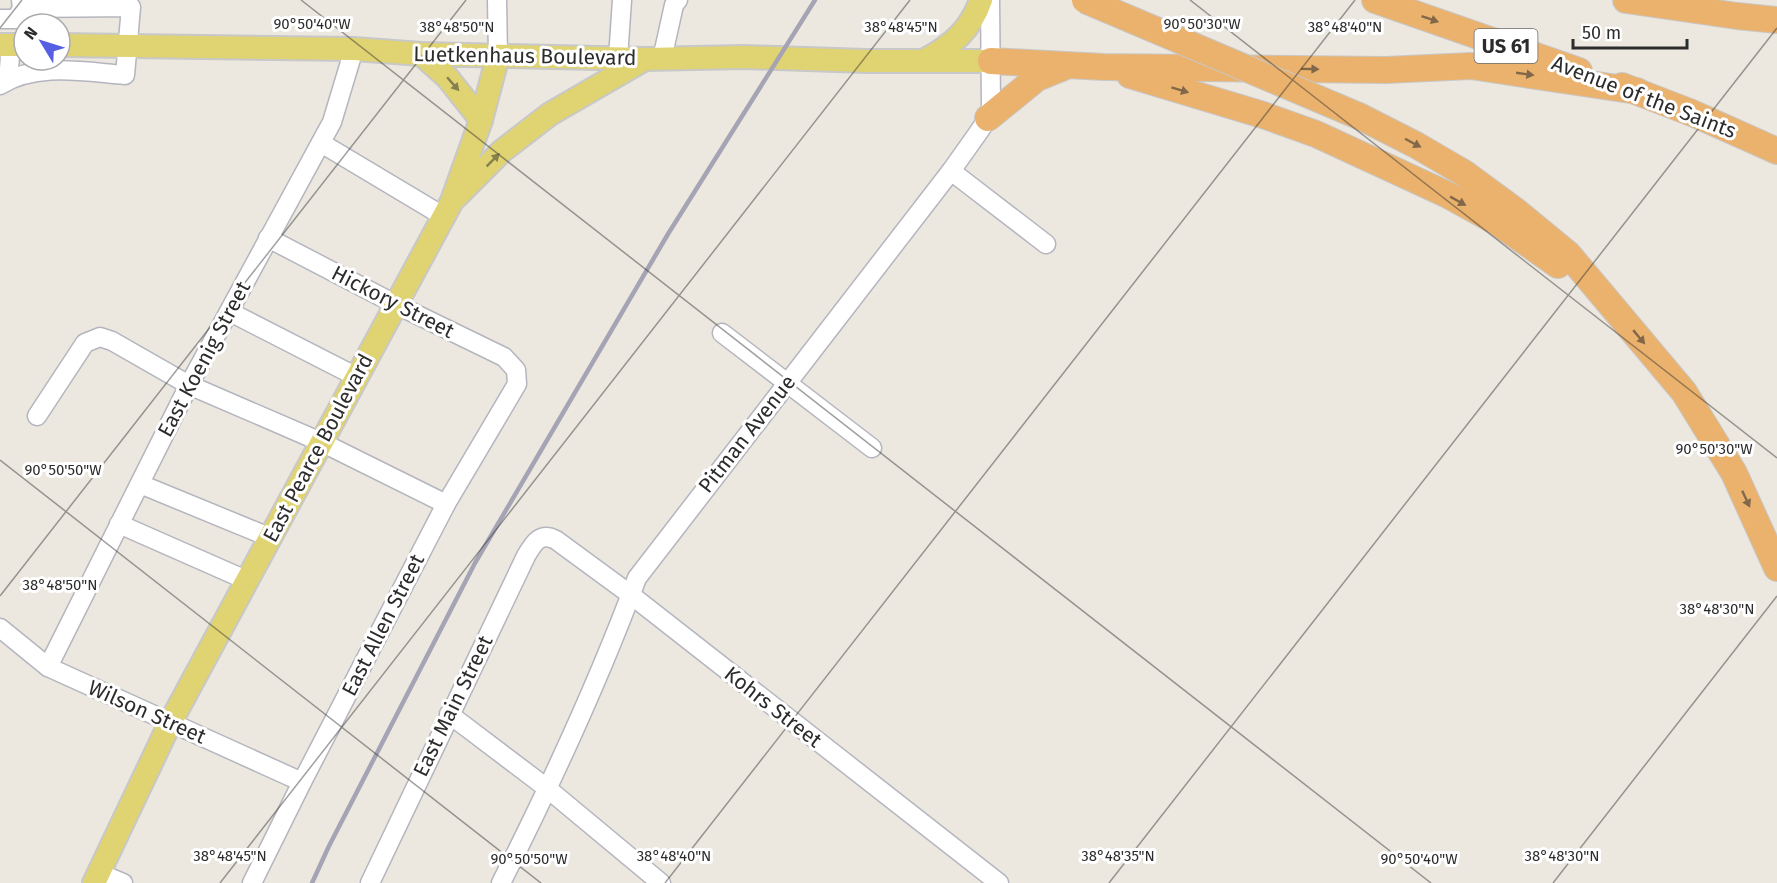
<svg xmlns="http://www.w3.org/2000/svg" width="1777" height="883" font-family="'Fira Sans',sans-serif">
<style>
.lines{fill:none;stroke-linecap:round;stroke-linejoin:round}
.minor-casing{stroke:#b4b5be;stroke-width:21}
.major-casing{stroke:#c8c8c8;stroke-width:26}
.highway-casing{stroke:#c8c8c8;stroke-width:28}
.minor{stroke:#fff;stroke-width:18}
.major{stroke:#e0d372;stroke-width:22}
.highway{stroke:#eab26d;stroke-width:26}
.rail{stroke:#a4a4b4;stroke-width:4.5}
.highway-bridge-casing{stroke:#c8c8c8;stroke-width:28;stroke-linecap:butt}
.highway-bridge{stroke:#eab26d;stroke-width:26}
.oneway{fill:#826849}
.oneway2{fill:#86804f}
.ticks{fill:none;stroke:#2c2c2c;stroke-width:1.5;stroke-opacity:0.45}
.labels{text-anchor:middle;stroke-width:6;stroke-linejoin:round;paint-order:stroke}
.shield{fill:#fff;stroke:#6b6b6b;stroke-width:1.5}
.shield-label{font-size:20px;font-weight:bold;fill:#2c2c2c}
.street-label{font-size:21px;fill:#2c2c2c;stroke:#fff}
.ticks-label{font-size:15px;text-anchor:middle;fill:#2c2c2c;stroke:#fff;stroke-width:6;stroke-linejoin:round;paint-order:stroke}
</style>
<rect width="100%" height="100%" fill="#ece8e0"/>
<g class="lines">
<g class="minor-casing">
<g id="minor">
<path d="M497 0 498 56"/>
<path d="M0 19H16L22 8 21 0"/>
<path d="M618 58 622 0"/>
<path d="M662 59 674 5 678 0"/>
<path d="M8 80 11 45"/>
<path d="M0 85C37 62 85 72 125 75L131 7 22 8"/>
<path d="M321 143 443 216"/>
<path d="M951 171 1046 244"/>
<path d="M230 312 357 377"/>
<path d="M722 333 872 448"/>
<path d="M37 416 85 343 100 337 112 341 189 385 321 442 446 504"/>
<path d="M140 484 269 537"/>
<path d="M119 524 246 580"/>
<path d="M0 628 48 667 302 782"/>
<path d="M48 667 189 385 332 122 354 49"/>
<path d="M449 714 548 789 661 883"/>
<path d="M99 873 123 883"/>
<path d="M252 883 302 782 446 504 517 384 516 370 504 357 395 304 268 238"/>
<path d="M370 883 526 556C533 544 540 531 556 540L631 595 999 883"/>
<path d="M501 883C551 784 598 683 637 578L951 171 978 133 988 118 991 106 990 0"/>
</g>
</g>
<g class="major-casing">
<g id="major">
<path d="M0 45H24"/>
<path d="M60 45 354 49 421 54 645 59 744 57 866 61H991"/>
<path d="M421 54 447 77 481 120"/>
<path d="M925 60C952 46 971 29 981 0"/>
<path d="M457 196 502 151 550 114 645 59"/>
<path d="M94 883 170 723 452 201 481 120 498 56"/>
</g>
</g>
<g class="highway-casing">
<g id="highway">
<path d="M1375 0 1579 71"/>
<path d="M1626 0 1737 16 1777 20"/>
<path d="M991 61 1104 67 1386 70 1471 66 1637 91"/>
<path d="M1130 75 1263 115 1316 134 1448 195 1497 222 1558 265"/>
<path d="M1622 86 1692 113 1777 151"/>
<path d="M1361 117 1416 145 1464 173 1517 212 1568 254 1684 392 1734 473 1777 568"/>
<path d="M988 118 1037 78 1064 67"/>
</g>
</g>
<use href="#minor" class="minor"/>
<use href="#major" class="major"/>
<use href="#highway" class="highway"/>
<path class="rail" d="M312 883 329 846 475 563 668 234 815 0"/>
<g class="highway-bridge-casing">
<path id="highway-bridge" d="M1085 0 1361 117"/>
</g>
<use href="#highway-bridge" class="highway-bridge"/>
</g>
<defs><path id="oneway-solid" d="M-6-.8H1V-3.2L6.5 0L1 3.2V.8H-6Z" transform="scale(1.5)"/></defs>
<g class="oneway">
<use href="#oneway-solid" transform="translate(1430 19) rotate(19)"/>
<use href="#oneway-solid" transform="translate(1310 69) rotate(1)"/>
<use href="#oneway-solid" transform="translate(1525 74) rotate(8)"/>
<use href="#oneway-solid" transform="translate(1180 90) rotate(17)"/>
<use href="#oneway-solid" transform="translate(1413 143) rotate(28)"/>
<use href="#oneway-solid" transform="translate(1458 201) rotate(29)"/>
<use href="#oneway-solid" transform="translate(1639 337) rotate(50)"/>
<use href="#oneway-solid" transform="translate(1746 499) rotate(65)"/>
</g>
<g class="oneway2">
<use href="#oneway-solid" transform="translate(453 84) rotate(49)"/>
<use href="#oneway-solid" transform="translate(493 160) rotate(-45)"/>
</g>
<path class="ticks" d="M301 0 1431 883M1190 0 1777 458M0 28 22 0M0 460 541 883M0 596 466 0M220 883 910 0M665 883 1355 0M1109 883 1777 28M1553 883 1777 596"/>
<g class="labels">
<rect class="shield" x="1474.5" y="29" width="63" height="34" rx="4.5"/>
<g class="shield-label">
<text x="1506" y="53">US 61</text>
</g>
<g class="street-label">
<text transform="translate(525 56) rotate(1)" y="7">Luetkenhaus Boulevard</text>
<text transform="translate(1644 97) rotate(21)" y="7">Avenue of the Saints</text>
<text transform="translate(393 302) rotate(27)" y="7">Hickory Street</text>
<text transform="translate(204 359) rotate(-62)" y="7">East Koenig Street</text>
<text transform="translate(747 434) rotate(-52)" y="7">Pitman Avenue</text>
<text transform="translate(318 448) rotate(-62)" y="7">East Pearce Boulevard</text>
<text transform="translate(383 625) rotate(-63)" y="7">East Allen Street</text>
<text transform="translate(453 706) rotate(-64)" y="7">East Main Street</text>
<text transform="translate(773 707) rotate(38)" y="7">Kohrs Street</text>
<text transform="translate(147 712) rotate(24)" y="7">Wilson Street</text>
</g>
</g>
<g class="ticks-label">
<text x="312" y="29">90°50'40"W</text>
<text x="1202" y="29">90°50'30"W</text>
<text x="457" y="32">38°48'50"N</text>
<text x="901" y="32">38°48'45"N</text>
<text x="1345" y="32">38°48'40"N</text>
<text x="1714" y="454">90°50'30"W</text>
<text x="63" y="475">90°50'50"W</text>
<text x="60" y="590">38°48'50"N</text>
<text x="1717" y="614">38°48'30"N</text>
<text x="230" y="861">38°48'45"N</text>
<text x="674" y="861">38°48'40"N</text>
<text x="1118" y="861">38°48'35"N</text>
<text x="1562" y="861">38°48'30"N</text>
<text x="529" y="864">90°50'50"W</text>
<text x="1419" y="864">90°50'40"W</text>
</g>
<g transform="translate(42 42) rotate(308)"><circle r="28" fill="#ffffff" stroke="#ababab" stroke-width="1.5"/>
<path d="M0-4.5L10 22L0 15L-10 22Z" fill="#565fe4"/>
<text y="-9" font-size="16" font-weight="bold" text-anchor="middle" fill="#2c2c2c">N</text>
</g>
<path d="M1573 39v9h114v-9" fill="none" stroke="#2c2c2c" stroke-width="3"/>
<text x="1582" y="39" font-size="18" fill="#2c2c2c" stroke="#ffffff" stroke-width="4.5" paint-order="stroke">50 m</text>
</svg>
